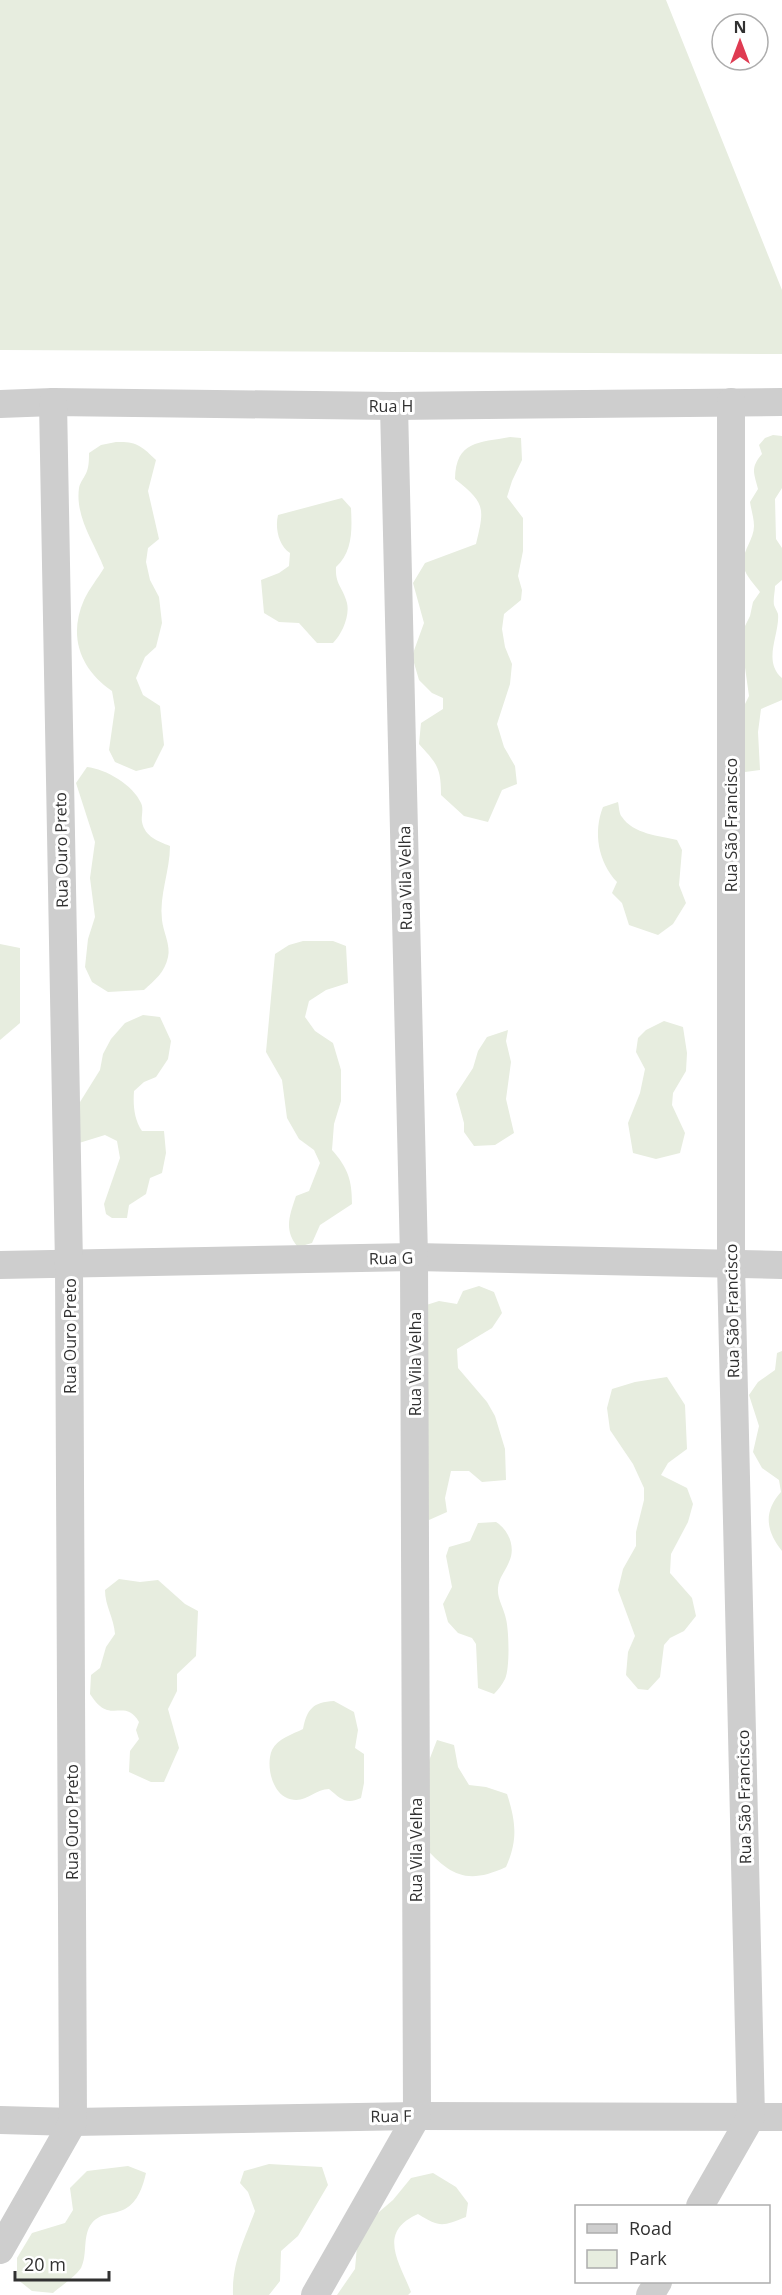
<svg xmlns="http://www.w3.org/2000/svg" width="782" height="2295" font-family="'Open Sans',sans-serif">
<style>
.green{fill:#e7eddf}
.lines{fill:none;stroke-linecap:round;stroke-linejoin:round}
.minor{stroke:#cecece;stroke-width:28}
.labels{text-anchor:middle;stroke-width:6;stroke-linejoin:round;paint-order:stroke}
.street-label{font-size:16px;fill:#313131;stroke:#fff}
</style>
<rect width="100%" height="100%" fill="#fff"/>
<g class="green">
<path d="M0 0H666L782 290V354L0 350Z"/>
<path d="M773 435 782 436V488L775 499 776 539 782 548V580L775 586C775 592 773 599 774 605 775 608 777 611 778 614 780 634 762 661 782 678V700L761 709 758 732 760 770 745 772 741 712 749 696 742 646 744 628 750 616 753 602 760 592C755 585 746 576 744 568 740 552 754 541 754 526 754 518 751 509 750 502L758 489C754 473 750 468 762 454L759 445 765 438Z"/>
<path d="M510 437 521 438 522 460 512 481 507 497 523 518V551L518 576 522 590 521 600 504 614 502 629 505 647 512 664 510 684 497 724 504 747 515 766 517 784 502 790 488 822 464 816 441 795C441 767 437 764 419 744L421 723 443 709V698L432 693 419 680 412 656 424 623 413 583 425 563 476 544C485 507 485 503 455 479 456 440 479 443 510 437Z"/>
<path d="M116 442C136 441 142 446 156 460L148 491 159 539 148 548 146 562 150 580 159 597 162 623 156 647 145 657 136 678 143 695 160 706 164 745 153 767 136 771 115 762 109 750 115 708 112 691C80 669 68 636 84 600 89 589 98 578 104 568 94 542 75 517 79 488 80 482 85 477 87 471 89 466 89 458 89 453L101 445Z"/>
<path d="M342 498 351 508C352 529 353 552 336 567 335 585 343 587 347 603 350 616 342 634 333 643H317L299 623 279 622 264 613 261 580 279 573 289 566 290 553C278 545 275 527 278 515Z"/>
<path d="M87 767C106 769 133 785 141 803 144 809 141 816 142 822 145 837 158 841 170 846 170 871 159 895 162 920 163 931 171 946 168 957 165 972 155 980 144 990L108 992 92 982 85 967 88 939 95 917 90 878 95 842 76 783Z"/>
<path d="M618 802C619 806 619 814 622 817 633 834 660 836 677 840L682 850 679 885 686 903 673 924 658 935 629 925 622 903 612 893 617 882C598 862 593 832 603 807Z"/>
<path d="M303 941H333L346 946 348 983 326 990 309 1001 305 1017 315 1031 333 1043 341 1070V1101L334 1124 332 1150C348 1168 352 1180 352 1204L320 1225 312 1243 298 1247C283 1231 290 1214 296 1196L309 1191 320 1163 314 1150 299 1139 287 1118 282 1080 266 1052 275 954 289 945Z"/>
<path d="M0 944 20 948V1023L0 1040Z"/>
<path d="M143 1015 160 1017 171 1041 168 1059 156 1077 144 1082 134 1091C133 1105 134 1119 142 1131H164L166 1153 162 1173 150 1178 146 1194 129 1205 127 1218H112L106 1214 104 1204 120 1158 117 1141 105 1135 79 1143 75 1110 100 1070 103 1054 111 1039 125 1023Z"/>
<path d="M664 1021 683 1027 687 1053 686 1071 673 1093 672 1105 685 1133 680 1153 656 1159 633 1153 628 1123 640 1093 645 1069 636 1052 638 1038 646 1030Z"/>
<path d="M508 1030 506 1041 511 1062 506 1099 514 1133 495 1145 474 1146 464 1132V1123L456 1094 473 1068 478 1051 487 1037Z"/>
<path d="M479 1286 494 1292 502 1313 492 1328 457 1349 458 1368 487 1402 495 1416 505 1449 506 1480 482 1482 469 1471H451L445 1498 447 1512 429 1520 420 1513V1307L439 1301 457 1304 463 1291Z"/>
<path d="M782 1351V1551C766 1531 763 1512 781 1492L779 1480 762 1468 753 1452 759 1426 749 1395 758 1382 775 1370 777 1353Z"/>
<path d="M667 1377 685 1405 687 1449 668 1463 661 1475 687 1488 693 1504 688 1522 671 1554 670 1573 692 1598 696 1616 684 1631 670 1638 664 1645 660 1677 648 1690 638 1689 626 1675 628 1652 635 1636 618 1590 623 1569 636 1546V1532L644 1500V1488L633 1464 610 1430 607 1408 612 1389 635 1382Z"/>
<path d="M496 1522C509 1530 516 1548 509 1562 505 1572 499 1577 498 1588 497 1599 504 1608 506 1619 509 1631 510 1669 505 1679 502 1685 498 1690 494 1694L478 1688 476 1644 472 1638 458 1633 448 1622 443 1604 452 1587 446 1556 449 1547 470 1541 478 1523Z"/>
<path d="M119 1579 140 1582 158 1580 185 1604 198 1611 196 1656 177 1674V1691L168 1709 179 1748 164 1782H151L129 1772 130 1751 139 1739 136 1730 139 1722C127 1701 114 1718 100 1706 96 1703 93 1698 90 1694L91 1675 100 1668 106 1647 115 1634C114 1618 105 1606 105 1590Z"/>
<path d="M334 1701 354 1712 358 1730 355 1748 364 1754V1783L361 1798C346 1805 341 1799 329 1789 313 1789 304 1807 285 1797 271 1789 266 1764 272 1750 277 1739 293 1734 303 1729 307 1709 313 1702 334 1701Z"/>
<path d="M437 1740 454 1745 458 1767 469 1785 486 1787 507 1794C516 1822 518 1840 506 1867 467 1885 450 1876 422 1844L423 1776Z"/>
<path d="M269 2164 322 2167 328 2185 298 2236 281 2251 280 2281 269 2295H233C232 2262 244 2241 255 2211L248 2192 240 2183 244 2171Z"/>
<path d="M128 2166 146 2173C143 2186 138 2202 125 2209 114 2215 101 2212 92 2223 82 2235 88 2254 81 2268 75 2277 61 2286 53 2293L32 2291 17 2279V2258L32 2233 65 2223 73 2210 70 2188 87 2171Z"/>
<path d="M433 2173 456 2187 468 2203 466 2217C443 2226 440 2228 418 2214 377 2232 399 2262 411 2292L408 2295H337L355 2269 359 2223 379 2212 393 2200 411 2178Z"/>
</g>
<g class="lines">
<g class="minor">
<path d="M0 404 53 402 394 406 782 402"/>
<path d="M0 1265 414 1257 782 1265"/>
<path d="M0 2120 73 2122 417 2116 782 2117"/>
<path d="M700 2206 751 2117 731 1265V402"/>
<path d="M0 2250 73 2122 69 1265 53 402"/>
<path d="M315 2295 417 2116 414 1257 394 406"/>
<path d="M650 2295 658 2282"/>
</g>
</g>
<g class="labels">
<g class="street-label">
<text x="391" y="412">Rua H</text>
<text transform="translate(731 825) rotate(-90)" y="6">Rua São Francisco</text>
<text transform="translate(61 850) rotate(-91)" y="6">Rua Ouro Preto</text>
<text transform="translate(405 878) rotate(-91)" y="6">Rua Vila Velha</text>
<text transform="translate(391 1258) rotate(-1)" y="6">Rua G</text>
<text transform="translate(732 1311) rotate(-91)" y="6">Rua São Francisco</text>
<text transform="translate(70 1336) rotate(-90)" y="6">Rua Ouro Preto</text>
<text transform="translate(415 1364) rotate(-90)" y="6">Rua Vila Velha</text>
<text transform="translate(744 1797) rotate(-91)" y="6">Rua São Francisco</text>
<text transform="translate(72 1822) rotate(-90)" y="6">Rua Ouro Preto</text>
<text transform="translate(416 1850) rotate(-90)" y="6">Rua Vila Velha</text>
<text transform="translate(391 2116) rotate(-1)" y="6">Rua F</text>
</g>
</g>
<rect x="575" y="2205" width="195" height="78" fill="#ffffff" stroke="#adadad" stroke-width="1.5"/>
<rect x="587" y="2224" width="30" height="9" fill="#cecece" stroke="#adadad" stroke-width="1.5"/>
<text x="629" y="2235" font-size="18" fill="#313131">Road</text>
<rect x="587" y="2250" width="30" height="18" fill="#e7eddf" stroke="#adadad" stroke-width="1.5"/>
<text x="629" y="2265" font-size="18" fill="#313131">Park</text>
<g transform="translate(740 42)"><circle r="28" fill="#ffffff" stroke="#adadad" stroke-width="1.5"/>
<path d="M0-4.5L10 22L0 15L-10 22Z" fill="#df3b52"/>
<text y="-9" font-size="16" font-weight="bold" text-anchor="middle" fill="#313131">N</text>
</g>
<path d="M15 2271v9h94v-9" fill="none" stroke="#313131" stroke-width="3"/>
<text x="24" y="2271" font-size="18" fill="#313131" stroke="#ffffff" stroke-width="4.5" paint-order="stroke">20 m</text>
</svg>
